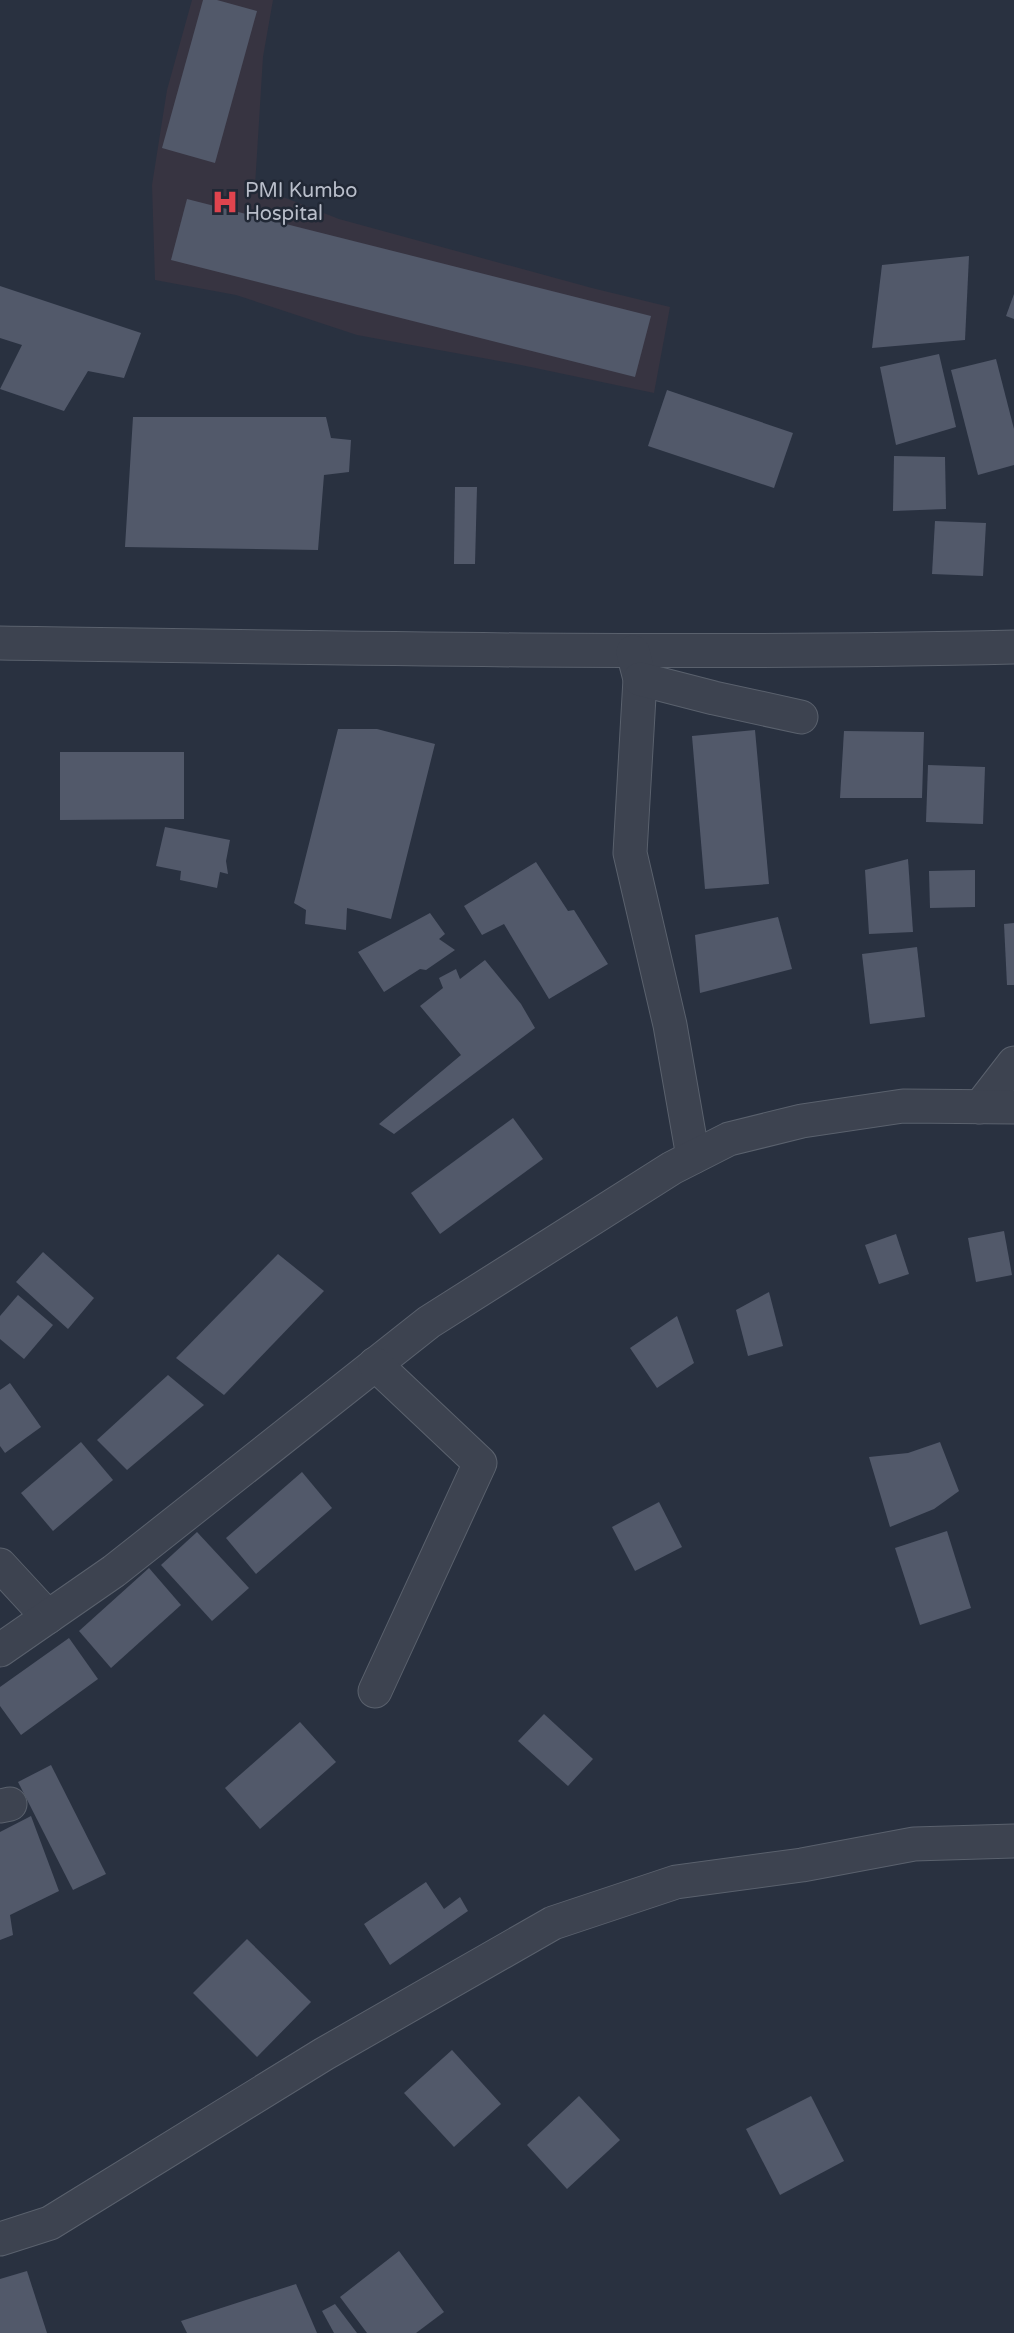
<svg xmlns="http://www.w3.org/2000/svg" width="1014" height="2333" font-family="'Varela Round',sans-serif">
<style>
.medical{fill:#373441}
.building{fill:#52596a}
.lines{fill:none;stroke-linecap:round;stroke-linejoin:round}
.minor-casing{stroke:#5a616d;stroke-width:35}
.minor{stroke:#3d4350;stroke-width:33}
.labels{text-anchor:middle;stroke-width:5;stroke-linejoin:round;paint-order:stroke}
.poi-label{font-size:20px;fill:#b9beca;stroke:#212835;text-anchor:start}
</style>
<rect width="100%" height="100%" fill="#293140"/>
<path class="medical" d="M192 0H273L263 57 255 186 339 219 592 288 670 307 654 393 521 365 357 335 236 295 155 280 152 185 167 90Z"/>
<g class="building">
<path d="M203 0H217L257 11 215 163 162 148Z"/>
<path d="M187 199 651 316 635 377 171 260Z"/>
<path d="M969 256 965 340 872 348 882 265Z"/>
<path d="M0 286 141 333 124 378 88 371 64 411 0 389 22 345 0 338Z"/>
<path d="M1014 294V319L1006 316Z"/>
<path d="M939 354 956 427 896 445 880 367Z"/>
<path d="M996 359 1014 429V465L978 475 951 370Z"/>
<path d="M667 390 793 433 774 488 648 446Z"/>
<path d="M133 417H326L331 438 351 440 349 472 324 475 318 550 125 547Z"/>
<path d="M894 456 945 457 946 509 893 511Z"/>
<path d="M455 487H477L475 564H454Z"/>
<path d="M935 521 986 523 983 576 932 574Z"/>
<path d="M338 729H377L435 744 391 919 347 908 346 930 305 924 306 910 294 903Z"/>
<path d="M755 730 769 884 705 889 692 736Z"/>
<path d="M844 731 924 732 922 798H840Z"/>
<path d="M60 752H184V819L60 820Z"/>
<path d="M928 765 985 767 983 824 926 822Z"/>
<path d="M165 827 230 840 226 861 228 874 220 872 217 888 180 880 181 871 156 866Z"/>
<path d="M908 859 913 932 869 934 865 870Z"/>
<path d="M536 862 568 911 574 910 608 964 549 999 504 924 482 935 464 906Z"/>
<path d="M975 870V907L930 908 929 871Z"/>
<path d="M430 913 445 934 439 939 455 950 426 970 420 969 384 992 358 952Z"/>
<path d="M778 917 792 969 700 993 695 935Z"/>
<path d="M1014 923V985H1007L1004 924Z"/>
<path d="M917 947 925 1017 870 1024 862 954Z"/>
<path d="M485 960 521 1004 535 1028 394 1134 379 1124 461 1055 420 1006 443 988 439 978 456 969 460 979Z"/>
<path d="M513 1118 543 1159 440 1234 411 1193Z"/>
<path d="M1004 1231 1012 1275 976 1282 968 1238Z"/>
<path d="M896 1234 909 1274 879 1284 865 1245Z"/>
<path d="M43 1252 94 1298 68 1329 16 1282Z"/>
<path d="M278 1254 324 1291 224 1395 176 1358Z"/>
<path d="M769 1292 783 1346 748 1356 736 1310Z"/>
<path d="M18 1295 53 1325 24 1359 0 1339V1316Z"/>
<path d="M677 1316 694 1363 657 1388 630 1348Z"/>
<path d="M168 1375 204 1405 127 1470 97 1440Z"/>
<path d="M10 1383 41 1427 5 1453 0 1446V1390Z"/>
<path d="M81 1442 113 1480 53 1531 21 1493Z"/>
<path d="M940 1442 959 1491 934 1509 890 1527 869 1457 908 1453Z"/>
<path d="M302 1472 332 1508 256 1574 226 1538Z"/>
<path d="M659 1502 682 1547 635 1571 612 1527Z"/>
<path d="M947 1531 971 1608 920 1625 895 1548Z"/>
<path d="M197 1532 249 1588 212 1621 161 1565Z"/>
<path d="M149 1568 181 1605 111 1668 79 1631Z"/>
<path d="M69 1638 98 1679 21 1735 0 1706V1687Z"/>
<path d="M544 1714 593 1759 568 1786 518 1741Z"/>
<path d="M300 1722 336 1762 260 1829 225 1788Z"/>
<path d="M51 1765 106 1874 73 1890 18 1782Z"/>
<path d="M31 1816 59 1891 10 1915 13 1935 0 1940V1832Z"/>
<path d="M426 1882 444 1909 460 1897 468 1911 390 1965 364 1924Z"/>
<path d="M247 1939 311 2002 257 2057 193 1993Z"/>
<path d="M452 2050 501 2104 454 2147 404 2093Z"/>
<path d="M579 2096 620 2140 567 2189 527 2145Z"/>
<path d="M811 2096 844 2161 780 2195 746 2129Z"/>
<path d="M399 2251 444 2312 416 2333H367L340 2297Z"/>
<path d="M27 2271 47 2333H0V2279Z"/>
<path d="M296 2284 317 2333H187L181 2321Z"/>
<path d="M335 2304 357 2333H334L322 2311Z"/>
</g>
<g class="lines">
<g class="minor-casing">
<g id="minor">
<path d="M0 643C338 648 676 655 1014 647"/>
<path d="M633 652 640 679 630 853 670 1025 693 1157"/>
<path d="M640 679 714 698 801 717"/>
<path d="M980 1107 1014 1063"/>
<path d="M0 1565 48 1617"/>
<path d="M0 1650 114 1571 429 1322 672 1168 729 1139 802 1121 903 1106 1014 1107"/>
<path d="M375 1691 480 1463 375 1364"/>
<path d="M0 1806 10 1804"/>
<path d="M0 2239 50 2223 324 2054 553 1923 676 1882 802 1865 914 1844 1014 1841"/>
</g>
</g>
<use href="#minor" class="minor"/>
</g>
<defs>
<g id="hospital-bare" transform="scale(2.07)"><path d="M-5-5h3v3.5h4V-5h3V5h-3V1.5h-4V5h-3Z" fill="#e0444e" stroke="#212835" stroke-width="2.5" paint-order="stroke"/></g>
</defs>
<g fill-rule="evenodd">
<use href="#hospital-bare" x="225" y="202"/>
</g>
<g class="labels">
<g class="poi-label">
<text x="245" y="197">PMI Kumbo<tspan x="245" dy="23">Hospital</tspan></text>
</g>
</g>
</svg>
